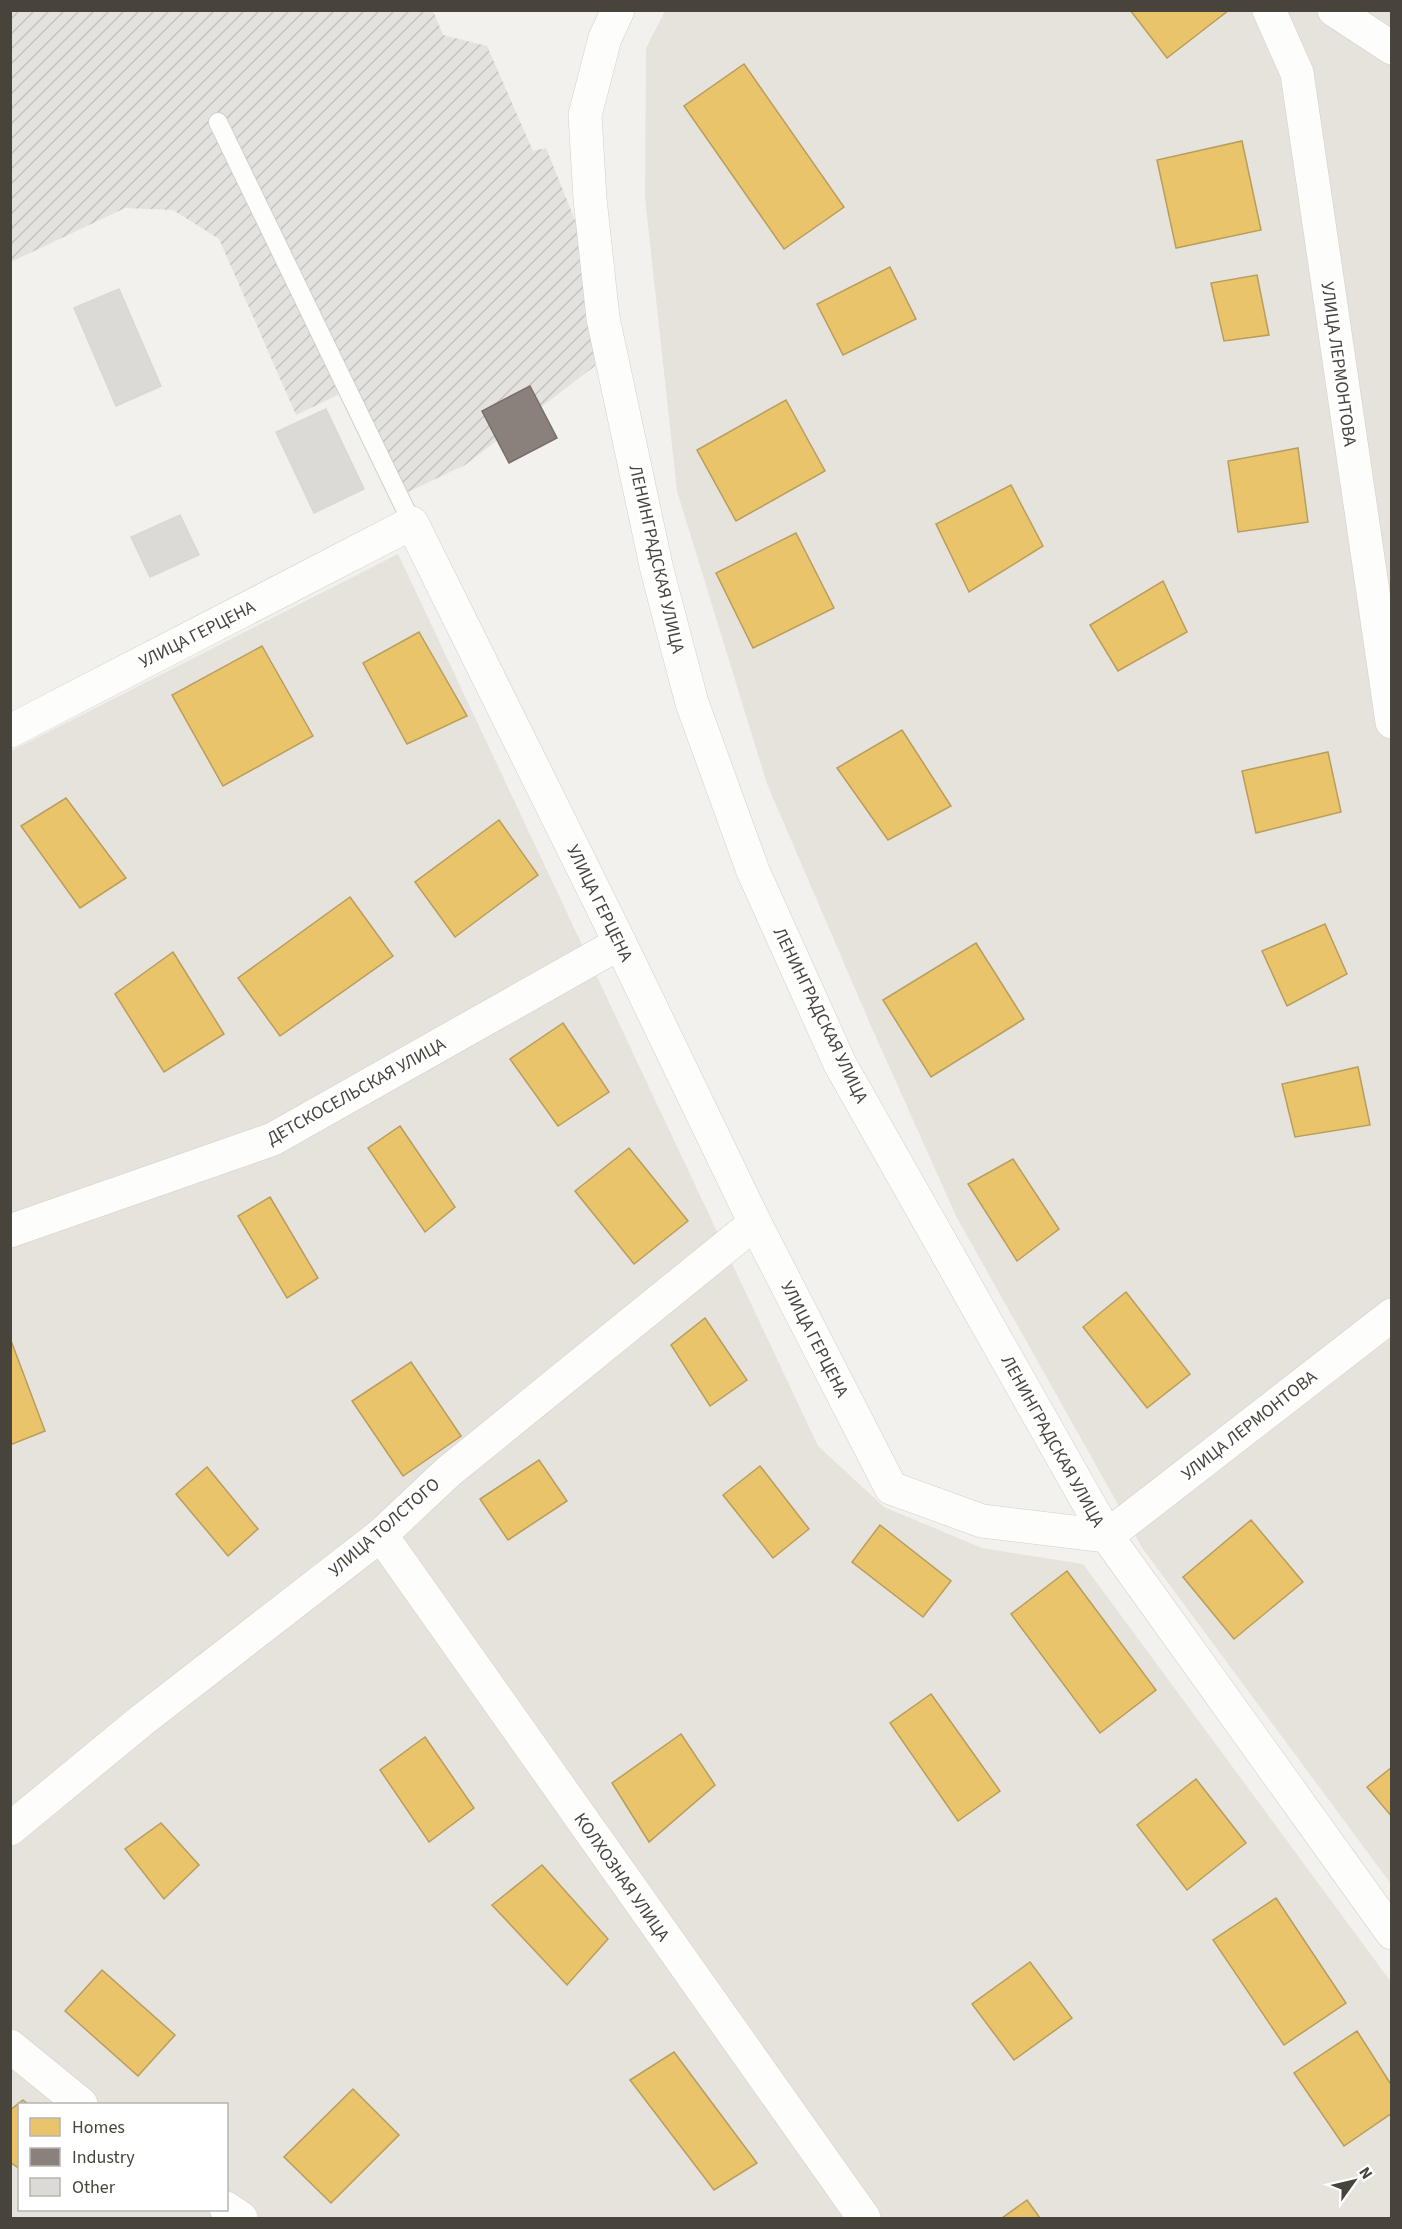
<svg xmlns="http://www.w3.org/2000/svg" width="1402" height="2229" font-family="'Source Sans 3',sans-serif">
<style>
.residential{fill:#e6e3dd;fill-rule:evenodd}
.industrial{fill:url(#industrial-furrows)}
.homes{fill:#e9c46a;stroke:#b99d5c;stroke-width:1.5}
.industry{fill:#8a817c;stroke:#766e68;stroke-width:1.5}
.building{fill:#dcdad7;stroke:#dbd8d4;stroke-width:1.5}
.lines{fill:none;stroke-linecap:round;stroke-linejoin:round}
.lane-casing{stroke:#d1cfcc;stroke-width:20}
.street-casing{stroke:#d1cfcc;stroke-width:34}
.lane{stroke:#fdfdfc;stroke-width:18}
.street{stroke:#fdfdfc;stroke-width:33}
.labels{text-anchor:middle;stroke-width:6;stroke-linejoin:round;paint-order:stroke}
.street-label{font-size:18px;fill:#48433b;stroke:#fff}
</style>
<defs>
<pattern id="industrial-furrows" width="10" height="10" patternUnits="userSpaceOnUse" patternTransform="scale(1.5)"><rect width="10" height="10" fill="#e4e2de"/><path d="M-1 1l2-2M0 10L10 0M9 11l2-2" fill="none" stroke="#c5c3bf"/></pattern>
</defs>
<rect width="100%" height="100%" fill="#f3f1ee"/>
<g class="residential">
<path d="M665 11H1391V1884L1143 1549 956 1216 871 1026 767 784 677 491 645 198 646 48Z"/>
<path d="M398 554 818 1446 884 1507 982 1548 1083 1564 1391 1982V2218H11V751ZM20 2104H226V2210H20Z"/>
</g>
<path class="industrial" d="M10 11H433L443 35 487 46 533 151 546 148 595 270V366L465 465 391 500 342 393 296 415 219 239 173 210 125 208 11 262Z"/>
<g class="homes">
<path d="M1130 10H1229L1167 58Z"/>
<path d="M744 64 844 207 784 249 684 106Z"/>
<path d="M1242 141 1261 230 1176 248 1157 160Z"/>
<path d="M890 267 916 319 843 355 817 304Z"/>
<path d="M1257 275 1269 335 1224 341 1211 283Z"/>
<path d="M786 400 825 471 736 521 697 450Z"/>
<path d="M1298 448 1308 522 1238 532 1228 461Z"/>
<path d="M1011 485 1043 546 969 592 936 524Z"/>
<path d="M796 533 834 608 753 648 716 573Z"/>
<path d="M1163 581 1187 632 1118 671 1090 625Z"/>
<path d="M419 632 467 716 407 744 363 663Z"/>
<path d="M262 646 313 736 223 786 172 695Z"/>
<path d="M902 730 951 806 888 840 837 768Z"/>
<path d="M1328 752 1341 812 1256 833 1242 771Z"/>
<path d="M66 798 126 878 80 908 21 826Z"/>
<path d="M499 820 538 875 455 937 415 882Z"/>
<path d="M350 897 393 956 280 1036 238 978Z"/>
<path d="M1325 924 1347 974 1287 1006 1262 951Z"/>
<path d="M976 943 1024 1019 931 1077 883 1000Z"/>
<path d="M173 952 224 1034 164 1072 115 994Z"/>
<path d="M563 1023 609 1092 558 1126 510 1059Z"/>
<path d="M1358 1067 1370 1125 1295 1137 1282 1084Z"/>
<path d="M400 1126 455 1207 425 1232 368 1148Z"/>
<path d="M629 1148 688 1221 634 1264 575 1191Z"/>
<path d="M1013 1159 1059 1229 1017 1261 968 1184Z"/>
<path d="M270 1197 318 1278 287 1298 238 1216Z"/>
<path d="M1126 1292 1190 1374 1147 1408 1083 1327Z"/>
<path d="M705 1318 747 1380 710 1406 671 1345Z"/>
<path d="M10 1338 45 1431 10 1445Z"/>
<path d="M411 1362 461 1436 403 1476 352 1401Z"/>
<path d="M539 1460 567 1501 508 1540 480 1499Z"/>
<path d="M760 1466 809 1529 773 1558 723 1495Z"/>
<path d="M207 1467 258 1529 228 1556 176 1494Z"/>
<path d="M1251 1520 1303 1582 1234 1639 1183 1577Z"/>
<path d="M880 1525 951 1581 923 1617 852 1562Z"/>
<path d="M1067 1571 1156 1690 1100 1733 1011 1614Z"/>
<path d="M931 1694 1000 1791 958 1821 890 1723Z"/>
<path d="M681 1734 715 1785 649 1842 612 1783Z"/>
<path d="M425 1737 474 1808 429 1842 380 1770Z"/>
<path d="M1392 1767V1817L1367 1787Z"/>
<path d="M1196 1779 1246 1843 1187 1890 1137 1825Z"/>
<path d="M161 1823 199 1865 164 1899 125 1849Z"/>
<path d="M542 1865 608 1939 567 1985 492 1905Z"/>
<path d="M1276 1898 1346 2003 1284 2045 1213 1940Z"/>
<path d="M1030 1962 1072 2018 1014 2060 972 2004Z"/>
<path d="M102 1970 175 2035 138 2076 65 2011Z"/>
<path d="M1357 2031 1392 2086V2113L1344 2146 1294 2073Z"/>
<path d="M674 2052 757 2163 714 2190 630 2080Z"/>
<path d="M353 2089 399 2135 331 2203 284 2157Z"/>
<path d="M23 2100 28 2104H20V2169L10 2162V2110Z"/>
<path d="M1027 2200 1040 2218H1002Z"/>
</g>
<path class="industry" d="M530 386 557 438 509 463 482 411Z"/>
<g class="building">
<path d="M119 289 161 386 116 406 74 308Z"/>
<path d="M326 409 364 489 314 513 276 432Z"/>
<path d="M180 515 199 555 150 577 131 537Z"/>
</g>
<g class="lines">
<g class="lane-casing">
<path id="lane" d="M218 122 412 523"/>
</g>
<g class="street-casing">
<g id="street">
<path d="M618 10 605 38 585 115 590 199 603 318 657 570 692 703 753 871 840 1064 1107 1536 1392 1933"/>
<path d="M1269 10 1297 73 1392 722"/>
<path d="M1334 10 1392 48"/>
<path d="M10 731 412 523 620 943 755 1223 891 1488 982 1521 1107 1536 1392 1315"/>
<path d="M10 1231 273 1139 620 943"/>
<path d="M381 1535 864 2218"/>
<path d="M10 1829 141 1721 381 1535 448 1472 755 1223"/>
<path d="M10 2046 81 2104"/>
<path d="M226 2208 241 2218"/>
</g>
</g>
<use href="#lane" class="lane"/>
<use href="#street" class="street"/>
</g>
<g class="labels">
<g class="street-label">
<text transform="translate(1339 364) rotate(82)" y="6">УЛИЦА ЛЕРМОНТОВА</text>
<text transform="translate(657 559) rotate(77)" y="6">ЛЕНИНГРАДСКАЯ УЛИЦА</text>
<text transform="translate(197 634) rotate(-27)" y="6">УЛИЦА ГЕРЦЕНА</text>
<text transform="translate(600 903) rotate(64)" y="6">УЛИЦА ГЕРЦЕНА</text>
<text transform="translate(821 1015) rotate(64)" y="6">ЛЕНИНГРАДСКАЯ УЛИЦА</text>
<text transform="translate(356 1091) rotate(-29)" y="6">ДЕТСКОСЕЛЬСКАЯ УЛИЦА</text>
<text transform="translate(815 1339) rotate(63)" y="6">УЛИЦА ГЕРЦЕНА</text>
<text transform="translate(1249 1425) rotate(-38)" y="6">УЛИЦА ЛЕРМОНТОВА</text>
<text transform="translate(1053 1441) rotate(61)" y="6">ЛЕНИНГРАДСКАЯ УЛИЦА</text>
<text transform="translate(384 1527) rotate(-41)" y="6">УЛИЦА ТОЛСТОГО</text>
<text transform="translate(622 1877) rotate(55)" y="6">КОЛХОЗНАЯ УЛИЦА</text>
</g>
</g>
<rect width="1402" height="2229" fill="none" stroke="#48433b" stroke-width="24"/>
<rect x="18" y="2103" width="210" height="108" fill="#ffffff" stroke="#b6b4b1" stroke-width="1.5"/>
<rect x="30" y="2118" width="30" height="18" fill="#e9c46a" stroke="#b6b4b1" stroke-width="1.5"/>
<text x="72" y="2133" font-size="18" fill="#48433b">Homes</text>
<rect x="30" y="2148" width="30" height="18" fill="#8a817c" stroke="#b6b4b1" stroke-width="1.5"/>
<text x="72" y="2163" font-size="18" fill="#48433b">Industry</text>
<rect x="30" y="2178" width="30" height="18" fill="#dcdad7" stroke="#b6b4b1" stroke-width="1.5"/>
<text x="72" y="2193" font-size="18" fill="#48433b">Other</text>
<g transform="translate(1354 2181) rotate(56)" stroke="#ffffff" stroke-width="4.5" paint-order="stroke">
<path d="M0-4.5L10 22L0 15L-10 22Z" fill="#48433b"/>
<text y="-9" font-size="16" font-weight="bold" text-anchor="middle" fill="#48433b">N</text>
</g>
</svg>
